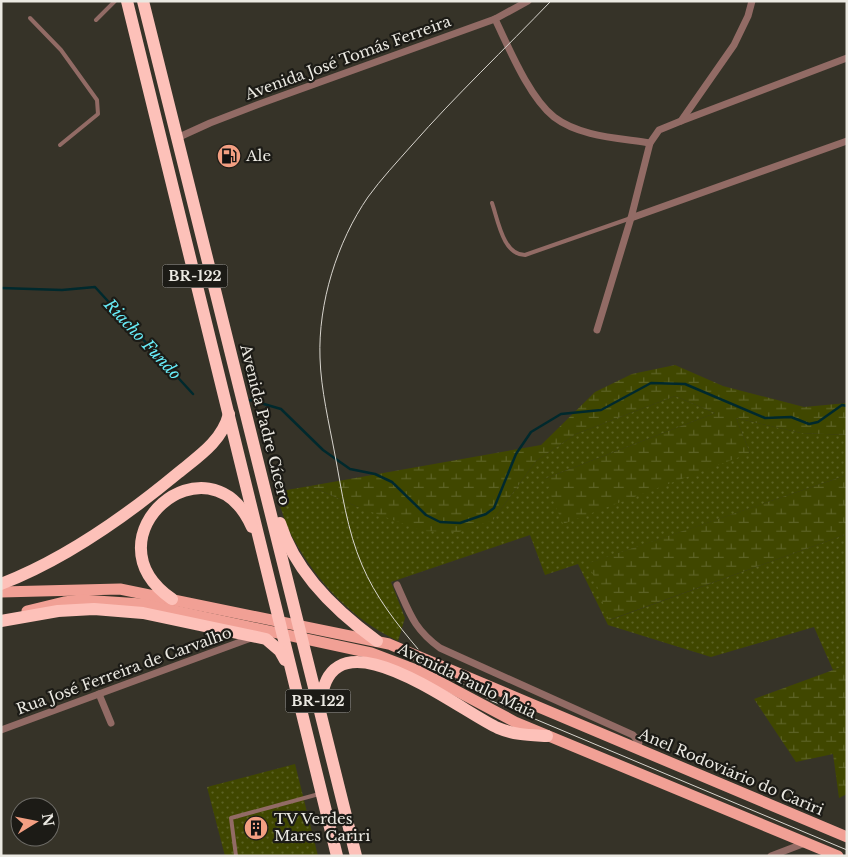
<svg xmlns="http://www.w3.org/2000/svg" width="848" height="857" font-family="'Libre Baskerville',serif">
<style>
.grass{fill:url(#grass-dots)}
.wetland{fill:url(#wetland-marsh)}
.lines{fill:none;stroke-linecap:round;stroke-linejoin:round}
.stream{stroke:#00292d;stroke-width:2.5}
.lane{stroke:#926b65;stroke-width:4}
.street{stroke:#926b65;stroke-width:7}
.primary{stroke:#f1a095;stroke-width:11}
.highway{stroke:#fdc1b9;stroke-width:12}
.tram{stroke:#d8d5ce;stroke-width:1}
.labels{text-anchor:middle;stroke-width:4.5;stroke-linejoin:round;paint-order:stroke}
.shield{fill:#1c1b16;stroke:#adaba5;stroke-width:1}
.shield-label{font-size:14px;font-weight:bold;fill:#ebe9e2}
.street-label{font-size:15px;fill:#ebe9e2;stroke:#1c1b16}
.poi-label{font-size:15px;fill:#ebe9e2;stroke:#1c1b16;text-anchor:start}
.water-label{font-size:16px;font-style:italic;fill:#68edf9;stroke:#1c1b16}
</style>
<defs>
<pattern id="grass-dots" width="8" height="8" patternUnits="userSpaceOnUse" patternTransform="scale(1.25)"><rect width="8" height="8" fill="#404700"/><path d="M2 2h.1M6 6h.1" fill="none" stroke="#5c6225" stroke-width="1.8" stroke-linecap="round"/></pattern>
<pattern id="wetland-marsh" width="20" height="14" patternUnits="userSpaceOnUse" patternTransform="scale(1.25)"><rect width="20" height="14" fill="#404700"/><path d="M1 5h8M5 5V1M11 12h8M15 12V8" fill="none" stroke="#5c6225"/></pattern>
</defs>
<rect width="100%" height="100%" fill="#363328"/>
<g class="grass">
<path d="M675 396 715 413 544 479 750 453 736 418 801 433 847 435V475L590 563 610 620 847 534V665L833 670 814 627 711 657 608 625 578 564 545 575 530 535 391 582 405 618 398 641C353 620 317 582 293 538 285 524 281 507 275 492L310 486 358 507 493 520 536 461 576 434Z"/>
<path d="M295 764 318 856H225L207 787Z"/>
</g>
<g class="wetland">
<path d="M675 365 723 386 804 407 847 403V435L801 433 736 418 750 453 563 524 544 479 715 413 675 396 576 434 536 461 493 520 459 532 423 531 358 507 310 486 541 445 595 392 632 374Z"/>
<path d="M847 475V534L609 620 589 563Z"/>
<path d="M847 665V794L839 798 833 754 796 762 754 699Z"/>
</g>
<g class="lines">
<g class="stream">
<path d="M1 288 62 290 95 287 193 394"/>
<path d="M250 400 281 409 323 450 350 469 375 474 392 482 426 515 440 522 460 523 486 514 494 508 516 454 531 432 561 414 601 410 651 383 685 384 765 418 791 417 809 424 818 422 842 405 847 406"/>
</g>
<g class="lane">
<path d="M30 18 61 50 97 100 98 114 60 145"/>
<path d="M96 20 115 1"/>
<path d="M492 203C498 220 503 255 525 255L631 218"/>
<path d="M236 856 231 818 319 794"/>
</g>
<g class="street">
<path d="M495 19C509 48 529 97 554 117 580 137 620 138 650 143"/>
<path d="M681 121 847 58"/>
<path d="M177 138 210 123 262 103 495 19 528 1"/>
<path d="M631 218 847 141"/>
<path d="M597 330 631 218 650 143 659 130 681 121 734 45 748 16 752 1"/>
<path d="M397 585C410 614 414 629 440 648L633 735 639 742 638 748"/>
<path d="M99 694 111 723"/>
<path d="M1 730 251 638"/>
<path d="M771 856 805 843"/>
</g>
<g class="primary">
<path d="M1 592 120 589 389 644 847 837"/>
<path d="M27 611 64 602 81 600 142 604 371 653 421 672 515 722 838 856"/>
</g>
<g class="highway">
<path d="M127 1 337 856"/>
<path d="M143 1 356 856"/>
<path d="M280 523C295 572 337 612 377 641"/>
<path d="M1 584C66 559 125 517 178 473 199 456 222 441 229 414"/>
<path d="M172 599C83 537 209 430 252 527"/>
<path d="M1 621 58 611 94 609 143 613 266 639 280 651 285 660"/>
<path d="M321 704C328 604 461 712 498 728 514 735 530 735 547 736"/>
</g>
<g class="tram">
<path d="M418 649C396 623 375 596 362 565 347 530 342 492 335 455 329 423 321 390 320 358 318 303 337 242 368 197 381 179 397 162 412 145 456 95 505 49 551 1"/>
<path d="M455 679 492 701 847 850"/>
</g>
</g>
<defs>
<g id="fuel-disc" transform="scale(1.25)"><circle r="9.5" fill="#f39f82" stroke="#1c1b16"/><path d="M-5.5-6h7V0h2V4h1.3V-2.5L3-4.5l.8-.8L6-3V5H2.5V1h-1V6h-7ZM-4.2-4.7v3.2H.2V-4.7Z" fill="#111"/></g>
<g id="building-disc" transform="scale(1.25)"><circle r="9.5" fill="#f39f82" stroke="#1c1b16"/><path d="M-4-6H4V6H1V3H-1V6H-4ZM-2.5-4.3h1.7v1.8h-1.7ZM.8-4.3h1.7v1.8H.8ZM-2.5-1h1.7V.8h-1.7ZM.8-1h1.7V.8H.8Z" fill="#111"/></g>
</defs>
<g fill-rule="evenodd">
<use href="#fuel-disc" x="229" y="156"/>
<use href="#building-disc" x="256" y="828"/>
</g>
<g class="labels">
<g class="shield">
<rect x="162.5" y="264.5" width="65" height="23" rx="4"/>
<rect x="285.5" y="689.5" width="65" height="23" rx="4"/>
</g>
<g class="shield-label">
<text x="195" y="281">BR-122</text>
<text x="318" y="706">BR-122</text>
</g>
<g class="street-label">
<text transform="translate(348 58) rotate(-20)" y="5">Avenida José Tomás Ferreira</text>
<text transform="translate(265 425) rotate(76)" y="5">Avenida Padre Cícero</text>
<text transform="translate(124 671) rotate(-20)" y="5">Rua José Ferreira de Carvalho</text>
<text transform="translate(467 681) rotate(26)" y="5">Avenida Paulo Maia</text>
<text transform="translate(731 772) rotate(23)" y="5">Anel Rodoviário do Cariri</text>
</g>
<g class="poi-label">
<text x="246" y="161">Ale</text>
<text x="274" y="824">TV Verdes<tspan x="274" dy="17">Mares Cariri</tspan></text>
</g>
<g class="water-label">
<text transform="translate(143 339) rotate(47)" y="6">Riacho Fundo</text>
</g>
</g>
<rect width="848" height="857" fill="none" stroke="#ebe9e2" stroke-width="5"/>
<g transform="translate(35 822) rotate(80)"><circle r="24" fill="#1c1b16" stroke="#6f6d68"/>
<path d="M0-4L9 19L0 12L-9 19Z" fill="#f39f82"/>
<text y="-8" font-size="14" font-weight="bold" text-anchor="middle" fill="#ebe9e2">N</text>
</g>
</svg>
